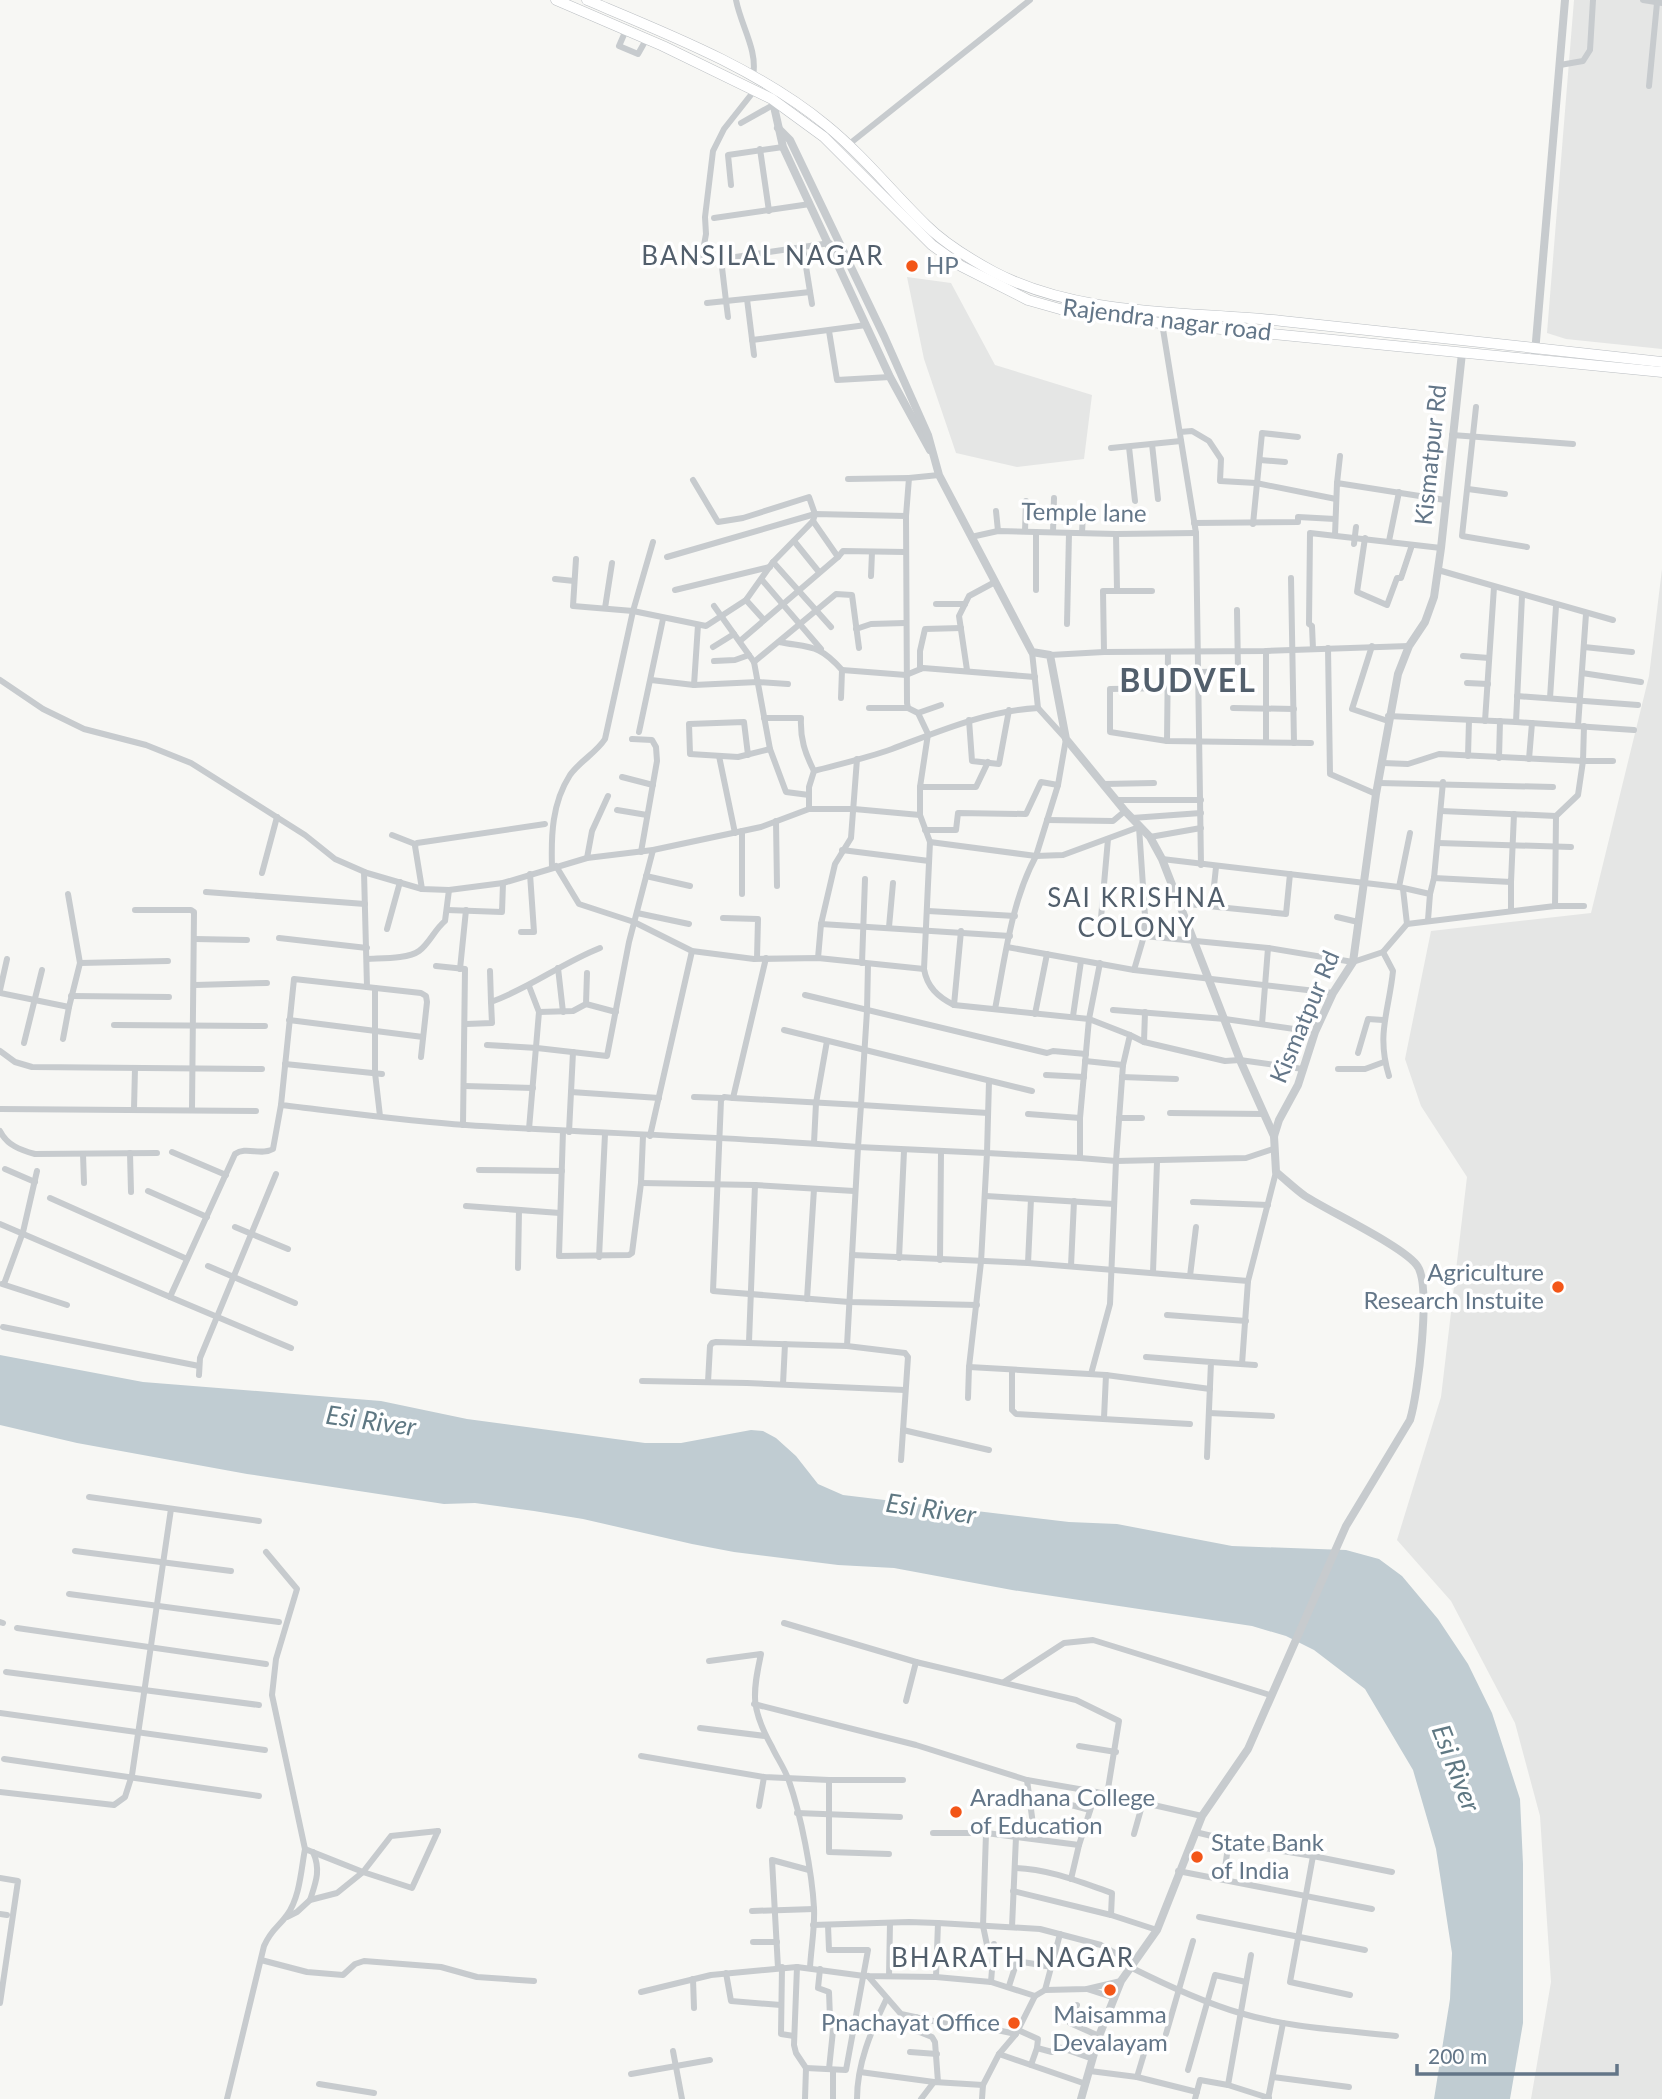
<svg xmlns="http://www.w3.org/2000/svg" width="1662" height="2099" font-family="Lato,sans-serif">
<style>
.built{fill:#e5e6e5}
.water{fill:#c0ccd2}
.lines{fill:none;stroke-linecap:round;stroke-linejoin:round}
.primary-casing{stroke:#babec2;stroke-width:11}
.minor{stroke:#c7cbce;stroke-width:6}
.tertiary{stroke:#c7cbce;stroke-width:8}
.primary{stroke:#fff;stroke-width:10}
.poi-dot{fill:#f35618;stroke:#fff;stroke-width:2.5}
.labels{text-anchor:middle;stroke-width:7;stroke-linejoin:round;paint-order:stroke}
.poi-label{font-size:24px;fill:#637688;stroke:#fff;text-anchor:start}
.street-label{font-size:24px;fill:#637688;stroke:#fff}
.neighbourhood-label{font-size:26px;letter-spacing:2px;fill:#525f6c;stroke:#fff}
.water-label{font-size:26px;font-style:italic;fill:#5f7883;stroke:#fff}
.district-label{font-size:32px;font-weight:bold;letter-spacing:2px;fill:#525f6c;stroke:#fff}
</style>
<rect width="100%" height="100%" fill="#f7f7f4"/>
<g class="built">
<path d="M1574 0H1662V349L1566 339 1547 333Z"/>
<path d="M907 277 951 283 995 365 1092 395 1084 459 1017 467 956 453 924 359Z"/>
<path d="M1662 569V2099H1531L1551 1982 1540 1816 1515 1723 1451 1601 1397 1540 1441 1397 1467 1177 1421 1106 1405 1059 1431 931 1591 913 1649 676Z"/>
</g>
<path class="water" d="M0 1355 143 1382 381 1401 467 1419 645 1443H681L751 1430 763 1431 776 1438 796 1456 818 1484 843 1495 1069 1522 1117 1524 1232 1546 1346 1550 1379 1559 1402 1576 1438 1619 1468 1664 1492 1713 1520 1799 1523 1864V2023L1510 2099H1434L1450 1999 1452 1953 1436 1849 1413 1770 1365 1689 1314 1650 1286 1636 1252 1626 1012 1590 894 1568 838 1565 734 1552 692 1544 583 1519 534 1511 475 1503 444 1504 247 1474 77 1443 0 1425Z"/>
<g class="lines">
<g class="primary-casing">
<g id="primary">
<path d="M556 0 663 46 772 99 824 137 932 245 961 266 1028 300 1067 311 1109 318 1662 372"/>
<path d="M587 0C668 34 758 69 826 125 863 155 892 192 926 225 945 244 970 259 994 272 1080 317 1187 311 1282 321 1409 334 1535 348 1662 362"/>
</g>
</g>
<g class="minor">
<path d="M736 0C741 26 758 50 753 76"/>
<path d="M1643 0 1662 3"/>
<path d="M626 30 619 46 638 54 647 38"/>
<path d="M1560 65 1583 61 1590 50 1593 0"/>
<path d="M1649 86 1657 3"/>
<path d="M741 123 773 105"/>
<path d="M848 145 1030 0"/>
<path d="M760 149 769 211"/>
<path d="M731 185 728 155 783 147"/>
<path d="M714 218 810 204"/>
<path d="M803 248 812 304"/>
<path d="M721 259 726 301 810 292"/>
<path d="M708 261 830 243"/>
<path d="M701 262 706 234 705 217 713 151 724 129 754 91"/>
<path d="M747 299 754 355"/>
<path d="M707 303 726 301 728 317"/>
<path d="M1162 323 1196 533 1201 865"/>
<path d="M829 331 837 380 890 377"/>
<path d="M752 340 866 325"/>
<path d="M1476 407 1462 536 1527 547"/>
<path d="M1180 432 1192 431 1209 441 1221 459 1220 481 1256 483 1336 499"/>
<path d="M1452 435 1573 444"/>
<path d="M1152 444 1158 499"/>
<path d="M1129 447 1135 501"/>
<path d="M1111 448 1181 441"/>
<path d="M1260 460 1285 462"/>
<path d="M909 478 939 475"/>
<path d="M848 479 909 478 906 516"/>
<path d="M1337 483 1340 456"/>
<path d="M1468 489 1505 494"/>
<path d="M996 511 998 531"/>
<path d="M813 521 838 557"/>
<path d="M1194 523 1298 522V517L1335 519"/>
<path d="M1253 524 1262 433 1298 437"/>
<path d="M1025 531 1026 501"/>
<path d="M1036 532V590"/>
<path d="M1053 532 1054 498"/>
<path d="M1082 533 1083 513"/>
<path d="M1116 534 1117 590"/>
<path d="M1335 535 1337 483 1445 500"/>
<path d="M971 537 998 531 1116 534 1196 533"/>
<path d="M1365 538 1357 592 1387 605 1397 578H1401L1412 545"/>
<path d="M794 541 819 572"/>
<path d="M1389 541 1399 492"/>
<path d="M1354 544 1356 527"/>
<path d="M667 557 815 514 906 516 907 703 908 708 918 713 928 734 920 787V815L930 842 924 969C927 987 938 997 954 1005L1089 1019 1100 963"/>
<path d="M576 559 573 606 633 611 706 626 746 600 773 562 813 521 815 514 809 497 743 518 718 522 693 480"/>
<path d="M773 562 831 627"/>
<path d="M1438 570 1613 620"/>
<path d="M871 576 872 552"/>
<path d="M1291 578 1294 743"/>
<path d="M555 579 574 581"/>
<path d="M762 580 821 649"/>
<path d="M675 590 770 567"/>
<path d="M746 600 764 620"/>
<path d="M936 604H965"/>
<path d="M714 606 754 662 770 749 786 792 809 795"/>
<path d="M605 608 612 563"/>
<path d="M1067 624 1069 533"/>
<path d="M856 629 871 624 905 623"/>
<path d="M740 641 838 557 843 551 905 552"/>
<path d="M779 642C811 648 819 644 842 670L841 698"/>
<path d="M1372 646 1352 709 1388 721"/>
<path d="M713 647 734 634"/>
<path d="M1584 647 1632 652"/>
<path d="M1328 648 1330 774 1376 794"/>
<path d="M1313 649 1312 626 1309 624 1310 533 1441 548"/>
<path d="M1266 651V742"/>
<path d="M1104 652 1103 591H1152"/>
<path d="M1050 655 1104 652 1266 651 1409 646"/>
<path d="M1463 656 1489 658"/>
<path d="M714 661 735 660 749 655"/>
<path d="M754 662 836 594 852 595 859 648"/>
<path d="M920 669V651L925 629 961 628"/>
<path d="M842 670 906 675 923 668 1035 677"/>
<path d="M967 670 959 616 969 596 995 582"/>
<path d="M1199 672 1238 671 1237 610"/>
<path d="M1582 673 1641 682"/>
<path d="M0 680 43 709 84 729 146 745 191 763 305 835 335 859 367 873 422 889 449 890 503 883 587 858 653 850 761 827 809 809"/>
<path d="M651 680 694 685 758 682 788 684"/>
<path d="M1467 683 1488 684"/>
<path d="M694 685 698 625"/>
<path d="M1168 688 1110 689V732L1167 741 1311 743"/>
<path d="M1517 696 1638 705"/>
<path d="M1550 698 1556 606"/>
<path d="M869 708H908"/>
<path d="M1038 708 1066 739 1058 785 1036 856 1063 855 1139 827 1145 916 1144 936 1134 970"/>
<path d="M1233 708 1294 709"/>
<path d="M918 713 941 705"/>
<path d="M1388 716 1516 722 1634 730"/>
<path d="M764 718H801C800 739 805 753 814 771"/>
<path d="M969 720 972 761 999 764 1009 710"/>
<path d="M1485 721 1494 587"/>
<path d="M1516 722 1522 596"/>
<path d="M1578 726 1586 614"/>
<path d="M639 732 663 619"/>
<path d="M632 739 652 740 656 747 657 761 641 852"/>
<path d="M1167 741 1168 652"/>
<path d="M748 755 744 722 689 724 690 754 738 757 770 749"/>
<path d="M719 756 735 833"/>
<path d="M1468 756 1469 720"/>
<path d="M1499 758 1500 721"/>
<path d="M1529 759 1532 723"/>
<path d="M1383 763 1408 764 1439 754 1583 761 1584 726"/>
<path d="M622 777 653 785"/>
<path d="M1379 783 1553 787"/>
<path d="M1104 784 1154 783"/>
<path d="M920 787H976L988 762"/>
<path d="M1117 800H1201"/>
<path d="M617 810 647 815"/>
<path d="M1441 811 1556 816"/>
<path d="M920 815 854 809H809V787L814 771C840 764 867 758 892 749 940 731 986 711 1038 708L1032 652"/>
<path d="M1132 818 1201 813"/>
<path d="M1047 820 1113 821 1125 811"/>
<path d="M776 821 777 886"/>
<path d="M925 830H956L958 813 1026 814 1041 782 1058 785"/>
<path d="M1410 833 1399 887 1430 894 1434 878 1443 782"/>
<path d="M392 835 415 844"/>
<path d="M1150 837 1201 828"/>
<path d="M930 842 1036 856C1011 902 1005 959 995 1009"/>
<path d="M1438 843 1571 847"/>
<path d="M842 850 929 861"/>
<path d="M587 858 592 831 608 796"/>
<path d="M1162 859 1399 887"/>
<path d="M556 866 579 904 634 922 692 951 754 959 818 958 924 969"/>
<path d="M552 867C551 835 552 803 570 775 580 761 596 753 605 739L633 611 653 542"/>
<path d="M364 872 367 987"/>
<path d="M262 873 277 817"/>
<path d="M646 876 690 886"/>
<path d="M1434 878 1511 882 1514 814"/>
<path d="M1511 882V910"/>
<path d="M422 889 415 846 417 843 545 824"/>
<path d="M1403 889 1407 924"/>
<path d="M206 892 365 904"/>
<path d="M742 894V831"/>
<path d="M1178 903 1286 914 1290 874"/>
<path d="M1212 905 1216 867"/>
<path d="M1555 906H1584"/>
<path d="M135 910H191L194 912 192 1109"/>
<path d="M447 910 502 912 503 883"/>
<path d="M928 911 1015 916"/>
<path d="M637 913 689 924"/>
<path d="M1337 917 1358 922"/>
<path d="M723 918 758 919 757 958"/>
<path d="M1101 918 1108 839"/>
<path d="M1428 920 1430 894"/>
<path d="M821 924 1010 936"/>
<path d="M889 927 893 883"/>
<path d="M387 929 400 882"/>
<path d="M521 932H534L530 874"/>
<path d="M1144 936 1268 948 1353 962 1383 952 1407 924 1555 906 1556 816 1578 795 1583 761H1613"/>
<path d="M279 938 367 948"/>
<path d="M195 939 247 940"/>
<path d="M1007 947 1134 970 1333 993"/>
<path d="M1383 952 1393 971C1389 1011 1376 1034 1389 1076"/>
<path d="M766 958 733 1098 724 1097 721 1100 713 1291 849 1302 977 1305"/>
<path d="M818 958 821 924 835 864 851 838 857 759"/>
<path d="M367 959C380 958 408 959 419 951 429 944 435 929 445 921L449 890"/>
<path d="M80 963 168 961"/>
<path d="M862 963 865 879"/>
<path d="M868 964 867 1011 861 1105 988 1113"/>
<path d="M436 966 465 969 463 1125"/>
<path d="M558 968 563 1012"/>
<path d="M460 969 466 910"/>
<path d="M490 971 491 1002"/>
<path d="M195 985 267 983"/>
<path d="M529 986 539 1012 529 1129"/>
<path d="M375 988V1073L380 1116"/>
<path d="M0 990 7 959"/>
<path d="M0 993 69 1007 80 963 68 894"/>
<path d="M805 995 1047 1053 1053 1051 1086 1054"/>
<path d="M71 996 169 997"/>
<path d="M586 1004 616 1012"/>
<path d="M954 1005 961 931"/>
<path d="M1113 1010 1225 1019 1315 1032"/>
<path d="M539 1012 573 1011 586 1004 587 973"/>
<path d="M1035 1014 1047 954"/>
<path d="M1073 1016 1081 961"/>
<path d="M1089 1019 1130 1035 1123 1065 1116 1161 1080 1158V1118Z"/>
<path d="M289 1020 423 1037"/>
<path d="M466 1024 492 1023 491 1002C530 988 562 963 600 948"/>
<path d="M1262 1024 1268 948"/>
<path d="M114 1025 265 1026"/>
<path d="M784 1030 1032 1091"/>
<path d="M1130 1035 1144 1042 1145 1012"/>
<path d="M63 1039 69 1007"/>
<path d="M1144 1042 1225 1061 1240 1060 1303 1069"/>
<path d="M24 1043 42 970"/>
<path d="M487 1045 537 1048 607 1056 629 942 653 850"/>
<path d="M0 1051 15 1062 32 1067 262 1069"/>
<path d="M1358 1053 1368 1019 1383 1020"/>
<path d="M421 1057 427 1002 426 996 421 993 294 979 281 1105C343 1112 404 1121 466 1125 597 1134 727 1136 858 1147L847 1346"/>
<path d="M1085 1061 1123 1065"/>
<path d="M285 1064 382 1074"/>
<path d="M1338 1069H1365L1384 1062"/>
<path d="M1046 1075 1084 1077"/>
<path d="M1122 1077 1176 1079"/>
<path d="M989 1081 987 1153 1080 1158"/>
<path d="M464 1086 533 1088"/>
<path d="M571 1092 659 1098"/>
<path d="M694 1097 722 1098"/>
<path d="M733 1098 861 1105 858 1147 987 1153 981 1262 969 1367 968 1398"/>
<path d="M281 1105 273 1149C261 1156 246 1146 235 1154L170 1297 291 1348"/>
<path d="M0 1109 256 1111"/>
<path d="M134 1109 135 1068"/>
<path d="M1170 1113 1264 1114"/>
<path d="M1028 1114 1080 1118"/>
<path d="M1119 1118H1142"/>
<path d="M0 1131C7 1145 20 1150 35 1154L157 1153"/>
<path d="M563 1131 559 1256 629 1255 632 1253 641 1183 643 1136"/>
<path d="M569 1132 573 1052"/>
<path d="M650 1136 692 951"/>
<path d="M814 1143 816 1103 827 1041"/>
<path d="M172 1152 226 1175"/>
<path d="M130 1153 131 1192"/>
<path d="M83 1154 84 1183"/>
<path d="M5 1169 35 1182"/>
<path d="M479 1170 562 1171"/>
<path d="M641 1183 755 1185 854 1191"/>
<path d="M148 1191 207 1217"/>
<path d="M986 1196 1114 1204"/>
<path d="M50 1198 187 1259"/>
<path d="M1193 1202 1268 1205"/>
<path d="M466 1206 560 1213"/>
<path d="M0 1224 170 1297"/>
<path d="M235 1227 288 1249"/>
<path d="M852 1255 1028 1263 1248 1281"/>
<path d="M599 1257 605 1134"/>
<path d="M899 1258 904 1151"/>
<path d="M940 1260 941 1152"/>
<path d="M1028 1263 1031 1199"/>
<path d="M208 1266 295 1303"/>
<path d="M1071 1266 1074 1201"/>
<path d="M518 1268 519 1210"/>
<path d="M1153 1272 1157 1162"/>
<path d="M1190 1276 1196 1227"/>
<path d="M2 1284 67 1305"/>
<path d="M4 1284 23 1232 37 1171"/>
<path d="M807 1299 814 1189"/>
<path d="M1167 1315 1246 1321"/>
<path d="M3 1327 199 1366"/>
<path d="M749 1342 755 1185"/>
<path d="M1146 1357 1211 1362 1207 1457"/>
<path d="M1211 1362 1255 1365"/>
<path d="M1242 1364 1248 1281 1276 1172"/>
<path d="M969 1367 1106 1375 1210 1389"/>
<path d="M1012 1371V1410L1016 1414 1190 1424"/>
<path d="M1091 1374 1110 1304 1116 1161 1246 1158 1273 1149"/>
<path d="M199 1375 200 1358 276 1174"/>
<path d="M642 1381 747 1383 905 1390"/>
<path d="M708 1382 710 1346 712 1343 716 1342 847 1346 905 1353 908 1357 901 1460"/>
<path d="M783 1384 785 1344"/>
<path d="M1209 1413 1272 1416"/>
<path d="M1104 1418 1106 1375"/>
<path d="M903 1430 989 1450"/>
<path d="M89 1497 259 1521"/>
<path d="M75 1551 231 1571"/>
<path d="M266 1552 297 1589 276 1659 272 1695 305 1849"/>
<path d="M69 1594 279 1622"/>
<path d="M0 1622 3 1623"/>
<path d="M784 1623 916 1662"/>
<path d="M17 1628 266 1664"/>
<path d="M709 1661 761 1654C752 1695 751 1709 772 1747 777 1758 785 1769 789 1781 801 1815 812 1872 814 1908 815 1928 811 1948 810 1968"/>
<path d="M6 1672 259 1705"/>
<path d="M1004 1682 1064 1643 1093 1640 1270 1695"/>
<path d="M906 1701 916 1662 1076 1700 1119 1721 1107 1795"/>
<path d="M754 1704 916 1745 1027 1780 1096 1792"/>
<path d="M0 1713 265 1750"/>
<path d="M700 1728 765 1736"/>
<path d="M1079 1746 1116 1752"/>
<path d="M641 1756 764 1777 829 1780H903"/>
<path d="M4 1759 259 1796"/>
<path d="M829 1780V1852L889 1854"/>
<path d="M1027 1780 1035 1839"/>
<path d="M0 1792 114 1805 125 1797 132 1775 171 1509"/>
<path d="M1056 1801 1090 1810"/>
<path d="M759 1806 764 1777"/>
<path d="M797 1813 900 1817"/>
<path d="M1195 1832 1229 1840 1225 1868"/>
<path d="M933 1833H986L1079 1845 1096 1792 1202 1816"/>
<path d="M986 1833 983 1926 987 1945"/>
<path d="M1134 1834 1143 1802"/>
<path d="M1258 1847 1313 1856"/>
<path d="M1015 1868C1049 1869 1080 1882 1112 1893L1111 1915"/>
<path d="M1178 1871 1372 1909"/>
<path d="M0 1878 18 1881 0 2003"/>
<path d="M1071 1879 1079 1845"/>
<path d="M1013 1891 1111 1915 1157 1930"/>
<path d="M310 1900C316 1882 321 1870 313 1852"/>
<path d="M752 1911 814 1909"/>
<path d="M0 1914 7 1915"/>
<path d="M287 1917 297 1912 310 1900 337 1893 363 1872 412 1888 438 1831"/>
<path d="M1199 1917 1365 1950"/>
<path d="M813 1925 909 1922 938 1923"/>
<path d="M1012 1927 1016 1837"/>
<path d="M753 1942H777"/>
<path d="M261 1960 307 1972 343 1975 355 1964 364 1961 441 1967 477 1977 534 1981"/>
<path d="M782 1967 781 2034 794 2036"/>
<path d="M797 1967 794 2045 796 2053 806 2068 805 2099"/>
<path d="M1130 1967C1166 1985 1202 2002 1240 2013 1290 2028 1344 2030 1396 2036"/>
<path d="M778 1968 772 1860 809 1870"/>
<path d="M820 1969 818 1988 829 1992 830 2018 834 2021 829 2069"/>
<path d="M726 1973 731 2001 781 2005"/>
<path d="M868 1976 901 2014 961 2027 968 2024 1016 2034"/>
<path d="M889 1976 890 1923"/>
<path d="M936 1977 938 1923 1040 1929 1101 1945 1133 1963"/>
<path d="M693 1979 694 2008"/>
<path d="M991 1982 994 1944"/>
<path d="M1009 1986 1017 1961 1052 1967"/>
<path d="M1087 1989 1115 1998"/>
<path d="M1045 1990 1087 1989 1121 1981"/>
<path d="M641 1992 711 1975 797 1967 864 1976 936 1977 991 1982 1035 1996"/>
<path d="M1350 1995 1290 1982 1313 1856 1392 1872"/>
<path d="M1077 2005 1070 2023 1099 2036"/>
<path d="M916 2017 917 2031 932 2037 935 2042 938 2082"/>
<path d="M1018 2030 1038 2039 1037 2048 1031 2065"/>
<path d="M1166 2034 1193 1941"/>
<path d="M1037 2048 1052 2052 1056 2046 1093 2059"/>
<path d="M673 2051 682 2099"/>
<path d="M910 2052 937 2054"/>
<path d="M999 2054 1086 2084"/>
<path d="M806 2068 846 2070 868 1950H829L828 1925"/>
<path d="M1188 2070 1215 1975 1246 1982"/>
<path d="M1090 2071 1137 2077 1197 2092"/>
<path d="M860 2072 934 2082"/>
<path d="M631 2074 710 2060"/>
<path d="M1137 2077 1146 2047"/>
<path d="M1273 2077 1349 2087"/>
<path d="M319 2084 374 2093"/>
<path d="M1228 2085 1251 1955"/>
<path d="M227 2099 264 1946C272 1928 278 1928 287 1915 300 1897 301 1870 305 1849L363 1872 391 1836 438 1831"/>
<path d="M833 2099V2070"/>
<path d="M857 2099C857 2064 871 2031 886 2000"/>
<path d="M921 2099 934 2082 983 2085"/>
<path d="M982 2099 983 2085 999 2054 1016 2034 1035 1996 1045 1990 1060 1934"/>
<path d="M1195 2099 1200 2080 1228 2085 1269 2098"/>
<path d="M1268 2099 1283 2023"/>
</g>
<g class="tertiary">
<path d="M769 84 783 147 890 377 930 450"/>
<path d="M778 128 790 140 884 336 928 435 939 475 1032 652 1050 655 1066 739 1125 811 1150 837 1162 859 1240 1060 1274 1136"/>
<path d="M1535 353 1565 0"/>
<path d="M1081 2099 1099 2036 1121 1981 1157 1930 1202 1816 1248 1749 1346 1526 1410 1420C1418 1394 1431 1288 1418 1267 1407 1248 1328 1211 1305 1196 1295 1189 1286 1180 1276 1172L1274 1136 1279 1120 1298 1085 1315 1032 1333 993 1353 962 1376 794 1398 674 1409 646 1425 622 1434 597 1441 548 1462 353"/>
</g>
<use href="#primary" class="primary"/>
</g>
<g class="poi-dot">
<circle cx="912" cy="266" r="7"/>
<circle cx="1558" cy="1287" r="7"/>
<circle cx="956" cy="1812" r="7"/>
<circle cx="1197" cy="1857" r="7"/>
<circle cx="1110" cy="1990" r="7"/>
<circle cx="1014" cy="2023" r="7"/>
</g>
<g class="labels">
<g class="poi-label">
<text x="926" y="274">HP</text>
<text x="1544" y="1281" text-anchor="end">Agriculture<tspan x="1544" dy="28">Research Instuite</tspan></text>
<text x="970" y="1806">Aradhana College<tspan x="970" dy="28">of Education</tspan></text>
<text x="1211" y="1851">State Bank<tspan x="1211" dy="28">of India</tspan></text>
<text x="1110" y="2023" text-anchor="middle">Maisamma<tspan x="1110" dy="28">Devalayam</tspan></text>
<text x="1000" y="2031" text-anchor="end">Pnachayat Office</text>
</g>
<g class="street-label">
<text transform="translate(1167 320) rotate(7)" y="8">Rajendra nagar road</text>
<text transform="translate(1431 455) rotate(-84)" y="8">Kismatpur Rd</text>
<text transform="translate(1084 513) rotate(1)" y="8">Temple lane</text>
<text transform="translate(1305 1017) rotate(-67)" y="8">Kismatpur Rd</text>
</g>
<g class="neighbourhood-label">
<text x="763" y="265">BANSILAL NAGAR</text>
<text x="1137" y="907">SAI KRISHNA<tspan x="1137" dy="30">COLONY</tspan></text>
<text x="1013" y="1967">BHARATH NAGAR</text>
</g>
<g class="water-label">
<text transform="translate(371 1421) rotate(8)" y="9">Esi River</text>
<text transform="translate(931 1509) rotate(8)" y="9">Esi River</text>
<text transform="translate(1456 1768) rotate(69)" y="9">Esi River</text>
</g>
<g class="district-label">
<text x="1188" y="692">BUDVEL</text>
</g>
</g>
<path d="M1417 2064v10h200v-10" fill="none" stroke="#637688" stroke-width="3.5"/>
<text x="1428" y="2064" font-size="21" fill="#637688" stroke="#ffffff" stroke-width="5" paint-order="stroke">200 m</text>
</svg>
